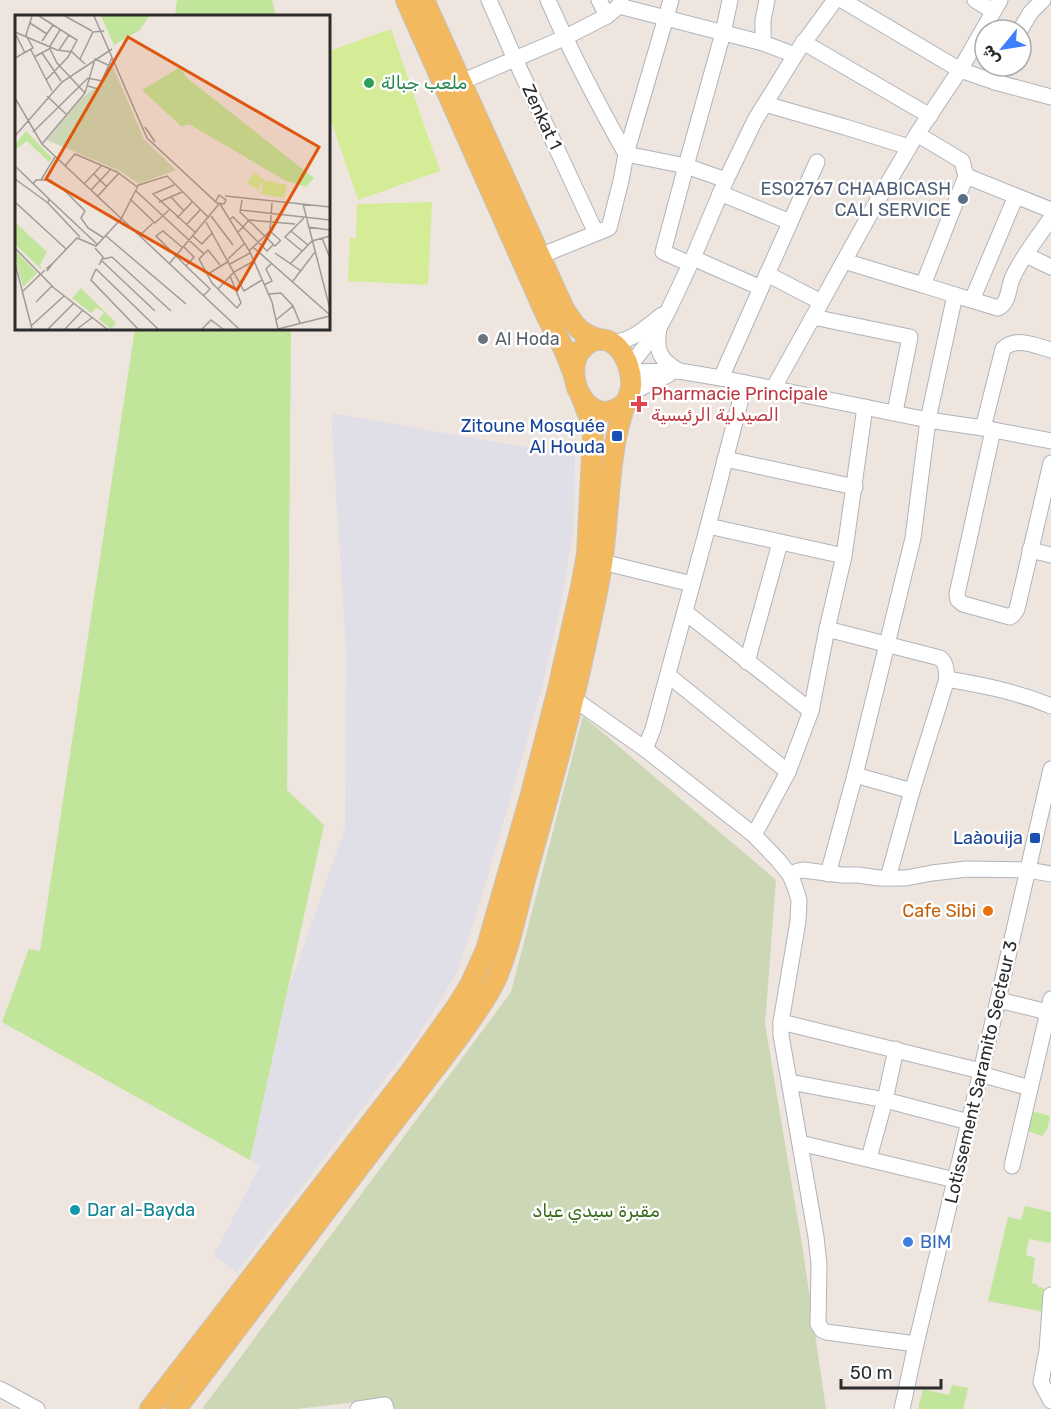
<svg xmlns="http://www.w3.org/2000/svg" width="1051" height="1409" font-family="Rubik,'Noto Sans Arabic',sans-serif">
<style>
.industrial{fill:#e0dfe7}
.green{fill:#c0e59b}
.cemetery{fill:#ccd8b5}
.pitch{fill:#d5ec96}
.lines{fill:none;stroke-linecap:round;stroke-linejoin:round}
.minor-casing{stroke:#afb4bc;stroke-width:17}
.major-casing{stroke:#c4c4c4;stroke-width:22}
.minor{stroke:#fff;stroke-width:15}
.major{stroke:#f3b95f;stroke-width:20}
.leisure-dot{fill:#2e9e5b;stroke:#fff;stroke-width:2}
.service-dot{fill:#5c6f8a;stroke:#fff;stroke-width:2}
.worship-dot{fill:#6b7280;stroke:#fff;stroke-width:2}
.health-dot{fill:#e0444e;stroke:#fff;stroke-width:2}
.transit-dot{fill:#1a4fb4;stroke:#fff;stroke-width:2}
.food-dot{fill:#e8710a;stroke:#fff;stroke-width:2}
.culture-dot{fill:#0f9aa8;stroke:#fff;stroke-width:2}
.shop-dot{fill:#3f7fe0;stroke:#fff;stroke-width:2}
.labels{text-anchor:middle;stroke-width:5;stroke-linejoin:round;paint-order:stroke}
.leisure-label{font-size:18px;fill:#27864d;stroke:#fff;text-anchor:start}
.street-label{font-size:18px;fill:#2c2c2c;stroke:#fff}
.service-label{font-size:18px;fill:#4e5e75;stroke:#fff;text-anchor:end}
.worship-label{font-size:18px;fill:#5b616d;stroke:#fff;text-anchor:start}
.health-label{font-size:18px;fill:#be3a42;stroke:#fff;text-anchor:start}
.transit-label{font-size:18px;fill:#164399;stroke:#fff;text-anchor:end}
.food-label{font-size:18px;fill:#c56008;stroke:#fff;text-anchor:end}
.culture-label{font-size:18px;fill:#0d838f;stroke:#fff;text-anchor:start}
.park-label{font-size:18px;fill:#386c1a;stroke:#fff}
.shop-label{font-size:18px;fill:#366cbe;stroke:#fff;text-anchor:start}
.inset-road{fill:none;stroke:#a09b97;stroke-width:1.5}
.view{fill:#df570e;fill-opacity:0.15;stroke:#df570e;stroke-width:3}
.inset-edge{fill:none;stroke:#2c2c2c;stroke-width:3}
</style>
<rect width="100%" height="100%" fill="#eee5df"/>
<path class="industrial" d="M331 413 575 456 574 526 561 605 542 688 485 886 457 973 418 1036 236 1273 214 1255 260 1166 250 1160 288 991 345 828 346 650Z"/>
<g class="green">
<path d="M177 0H272L276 16H175Z"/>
<path d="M135 329H291L287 790 324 825 250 1160 2 1022 29 949 40 951Z"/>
<path d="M1032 1111 1050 1116 1047 1130 1042 1136 1028 1131Z"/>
<path d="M1025 1206 1051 1212V1243L1029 1239 1026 1255 1035 1258 1032 1283 1038 1285V1287L1044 1288 1045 1312 988 1301 1008 1217 1021 1220Z"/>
<path d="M952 1385 968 1388 963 1409H918L923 1389 949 1395Z"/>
</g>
<path class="cemetery" d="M583 716 776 880 765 1024 803 1251 826 1409H391L388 1398 297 1409H202L511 992Z"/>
<g class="pitch">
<path d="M391 29 440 171 358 200 329 115V51Z"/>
<path d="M432 202 428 285 348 281 350 238H356L357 204Z"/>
</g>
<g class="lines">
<g class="minor-casing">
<g id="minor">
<path d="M489 0 515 59 596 233"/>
<path d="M548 0C571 53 598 104 626 154L686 166 723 33 730 0"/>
<path d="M599 0 607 16"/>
<path d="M621 0 619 6 763 43 795 55"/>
<path d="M842 0 960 70 995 82 1051 97"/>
<path d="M975 0 993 11"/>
<path d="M1020 30 1031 12 1043 0"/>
<path d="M803 42 930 116"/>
<path d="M763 43V20L767 0"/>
<path d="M461 82 564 38 607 16 619 6"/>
<path d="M995 82 1003 66"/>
<path d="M765 104 845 127 909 147"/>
<path d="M917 134 962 161 966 176 923 285 955 295"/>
<path d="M966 176 1051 210"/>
<path d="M720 193 790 222"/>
<path d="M1026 255 1051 267"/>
<path d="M540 256 609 228 621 181 626 154 671 0"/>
<path d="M693 258 761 288"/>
<path d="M844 261 923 285"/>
<path d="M690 264 663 252 686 166 726 180"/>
<path d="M767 274 821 302"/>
<path d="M972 300 1016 196"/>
<path d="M813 317 910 337 895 412"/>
<path d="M659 328C655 351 660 360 679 371"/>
<path d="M610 342C631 343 646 327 662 315"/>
<path d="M629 367 659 328 669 309 693 258 726 180 755 120 799 49 835 0"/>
<path d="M630 372 679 371 721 378 928 420 983 428 1051 441"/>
<path d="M721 378 817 162"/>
<path d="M745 383 708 526 653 729 645 749 754 835 778 860 790 875 795 887 799 900 798 921 781 1022V1035L816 1237 819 1264 818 1324 822 1330 826 1332 916 1344"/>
<path d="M773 389 879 198 917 134 960 70 1000 0"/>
<path d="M630 394 654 381 668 375"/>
<path d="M983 428 1003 349C1016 336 1036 346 1051 350"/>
<path d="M993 430 957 594 958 600 963 604 1010 617 1014 614 1017 609 1051 463"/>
<path d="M725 459 855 487"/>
<path d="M708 526 844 556"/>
<path d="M1030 550 1051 555"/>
<path d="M602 562 692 584"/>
<path d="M685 612 811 711"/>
<path d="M827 629 940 658C947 664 946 671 947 679L912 791 888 878"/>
<path d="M747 662 780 543"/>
<path d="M668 675 788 772 811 711 827 629 844 556 865 407"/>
<path d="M947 679C982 685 1018 692 1051 706"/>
<path d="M567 694 645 749"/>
<path d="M855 775 912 791"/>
<path d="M754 835 788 772"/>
<path d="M828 874 855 775 913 538 928 420 955 295 998 308C1009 303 1008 289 1012 279 1020 259 1039 236 1051 218"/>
<path d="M790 875 798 871 803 870 842 875H858L879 878H906L932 873 967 869 1028 870 1051 874"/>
<path d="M998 1000 1048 1012"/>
<path d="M781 1022 981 1071"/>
<path d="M980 1074 1030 1088"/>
<path d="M790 1082 885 1100 969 1122"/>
<path d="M800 1143 955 1180"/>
<path d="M869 1158 885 1100 896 1049"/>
<path d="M1012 1166 1051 999"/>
<path d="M1051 1295 1047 1350 1041 1382 1051 1401"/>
<path d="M0 1389 37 1409"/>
<path d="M358 1409 385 1405 386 1409"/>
<path d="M902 1409 916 1344 998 1000 1051 769"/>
</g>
</g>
<g class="major-casing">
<g id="major">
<path d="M406 0 547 317 564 349 574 375"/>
<path d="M424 0 564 309C575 326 581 335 602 340"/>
<path d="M150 1409 408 1075 457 1006 470 985 486 950 531 794 558 689 581 587 587 554 593 434 591 422 583 401"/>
<path d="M176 1409C245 1318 313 1227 382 1137 407 1105 432 1073 456 1041 470 1021 486 1001 496 979 510 947 517 910 526 876 546 805 566 734 582 662 589 629 597 597 602 564 607 528 608 492 613 457 615 440 619 422 625 405 627 398 631 393 631 386 633 361 611 323 584 347 558 369 588 437 626 402"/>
</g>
</g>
<use href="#minor" class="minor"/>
<use href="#major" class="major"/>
</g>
<circle class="leisure-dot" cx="369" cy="83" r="6"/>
<circle class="service-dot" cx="963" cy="199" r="6"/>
<circle class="worship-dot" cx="483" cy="339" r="6"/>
<path class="health-dot" d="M636 395h6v6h6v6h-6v6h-6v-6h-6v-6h6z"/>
<g class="transit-dot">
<rect x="611" y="430" width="12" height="12" rx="3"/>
<rect x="1029" y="832" width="12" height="12" rx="3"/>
</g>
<circle class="food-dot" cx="988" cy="911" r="6"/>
<circle class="culture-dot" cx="75" cy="1210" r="6"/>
<circle class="shop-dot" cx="908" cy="1242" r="6"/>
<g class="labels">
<g class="leisure-label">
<text x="381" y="89">ملعب جبالة</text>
</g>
<g class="street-label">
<text transform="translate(542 117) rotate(65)" y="6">Zenkat 1</text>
<text transform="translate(981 1072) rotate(-77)" y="6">Lotissement Saramito Secteur 3</text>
</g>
<g class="service-label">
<text x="951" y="195">ES02767 CHAABICASH<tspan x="951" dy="21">CALI SERVICE</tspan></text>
</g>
<g class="worship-label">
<text x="495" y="345">Al Hoda</text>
</g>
<g class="health-label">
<text x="651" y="400">Pharmacie Principale<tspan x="651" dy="21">الصيدلية الرئيسية</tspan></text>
</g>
<g class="transit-label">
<text x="605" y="432">Zitoune Mosquée<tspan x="605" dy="21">Al Houda</tspan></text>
<text x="1023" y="844">Laàouija</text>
</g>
<g class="food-label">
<text x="976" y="917">Cafe Sibi</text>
</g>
<g class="culture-label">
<text x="87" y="1216">Dar al-Bayda</text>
</g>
<g class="park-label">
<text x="596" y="1217">مقبرة سيدي عياد</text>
</g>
<g class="shop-label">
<text x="920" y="1248">BIM</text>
</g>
</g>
<g transform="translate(15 15)">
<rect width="315" height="315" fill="#eee5df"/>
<path d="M86 1H134L125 15 99 30ZM165 52 172 63 299 163 291 172 269 165 174 109 167 112 127 75ZM11 116 37 143 34 147 12 126 0 135V129ZM0 207 32 237 25 250 27 255 0 229ZM0 235 22 258 8 272 0 242ZM66 273 101 308 96 314 84 304 89 298 86 295 81 293 76 298 57 283Z" fill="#c0e59b"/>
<path d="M96 47 129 124 161 155 124 169 105 156 32 125 62 87 78 74 84 75Z" fill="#ccd8b5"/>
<path d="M239 157 249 165 272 170 269 183 246 179 248 165 243 175 232 168Z" fill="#d5ec96"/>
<path class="inset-road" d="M24 1 62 25 53 42 31 65M50 1 77 16M79 1 132 123 202 188 209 189 211 185 204 180 201 186M15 8 32 19M0 17 42 35 57 37 70 49M1 20 10 38M27 26 38 10M35 31 45 15M35 34 42 48 70 78M16 35 37 76M44 35 54 20M27 38 46 66M19 42 36 33M0 43 18 33 11 20 17 1M65 44 78 17 89 16M73 71 83 74 97 43M32 81 51 99M0 83 27 129 224 314M130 112 140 127M18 117 73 63 87 66M0 121 47 67 97 34M27 129 70 78 80 44 93 50M50 151 60 139 102 157 121 171 152 161 194 203M1 152 34 184 33 188 65 222M79 159 92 172M0 164 33 188M26 165 40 142M18 169 21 165H35L50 176 70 196 66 203 73 213 89 223M69 169 86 151M159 170 138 179 181 218M76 175 95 155M121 176 189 239 184 244 197 268 222 293 226 288 215 261M210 181 315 192M82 182 104 158M156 182 169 196M34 184 83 230M115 184 140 208 154 195M227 185 225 197 260 231 265 226M0 187 51 234M144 187 167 177M205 189 235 237 257 287 263 314M288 189 315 294M226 195 315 205M196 201 218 230M162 203 177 187M214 205 218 202 228 212 223 217M191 207 229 276 247 265M171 210 185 195M293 212 315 215M255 216 257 188M276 216 293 230M91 221 171 289M124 221 138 208M178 221 187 229 197 218M307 223 315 243M258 230 252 236 228 212 234 205 280 209M238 232 315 300M0 233 39 273 92 314M80 233 88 242 84 250M168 233 148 216 141 221 171 251 179 242 169 232M234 236 255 216 266 226M287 236 270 222 289 203M260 238 286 256M189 239 193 235 205 250M88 244 97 242 156 296M213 244 230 228M87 246 140 296M0 248 17 314M38 248 62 223 81 231 106 204 123 171M154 249 204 189M215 249 235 238M275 249 297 226 315 221M171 251 195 274 188 281M31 254 38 248 32 256M81 254 143 314M81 254 76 265 123 314M193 259 214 246M278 266 300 237M249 270 257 266 251 254 257 248M203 274 219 257 239 246M7 277 30 255M254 279 266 278 278 291 285 308M21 287 37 271M261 305 278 291M16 311 49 281M33 314 59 288M50 314 68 295M62 314 78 302M187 314 196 305 208 314M263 314 315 301"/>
<path class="view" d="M113 22 304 132 222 275 31 164Z"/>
<rect width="315" height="315" class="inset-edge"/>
</g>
<g transform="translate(1003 48) rotate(240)"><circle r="28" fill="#ffffff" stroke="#ababab" stroke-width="1.5"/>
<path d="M0-4.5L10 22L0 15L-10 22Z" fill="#3d7ffc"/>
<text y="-9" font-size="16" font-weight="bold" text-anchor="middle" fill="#2c2c2c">ش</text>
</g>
<path d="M841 1379v9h100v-9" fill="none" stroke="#2c2c2c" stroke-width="3"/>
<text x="850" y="1379" font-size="18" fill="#2c2c2c" stroke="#ffffff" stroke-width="4.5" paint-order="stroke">50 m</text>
</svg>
